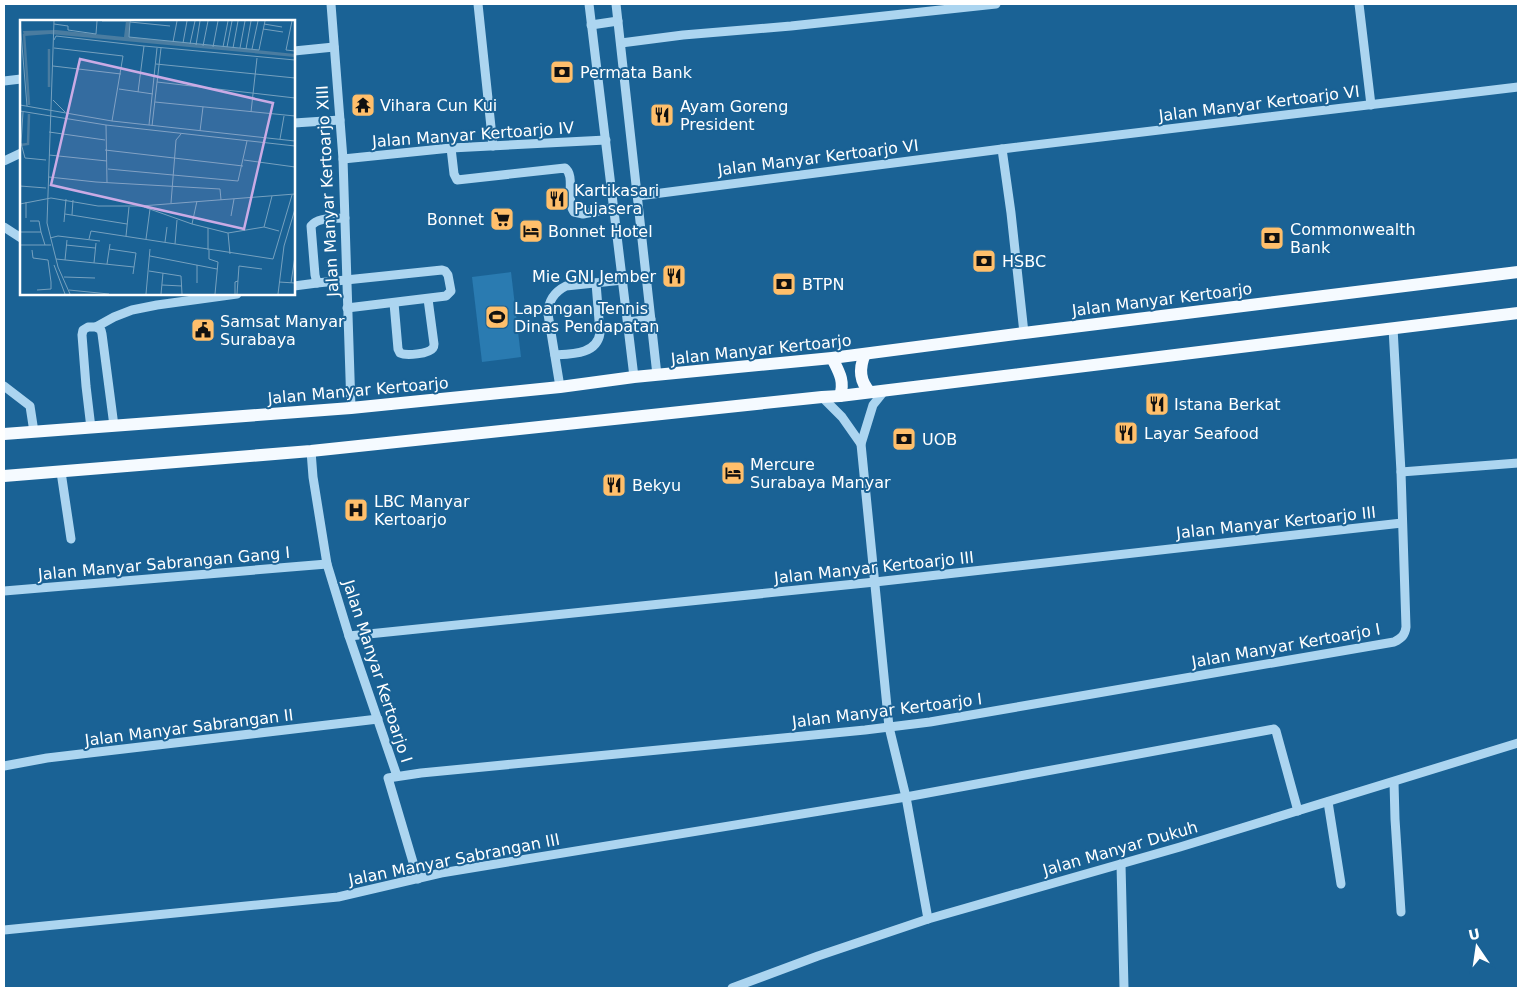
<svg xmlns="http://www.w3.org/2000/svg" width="1522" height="992" font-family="'DejaVu Sans',sans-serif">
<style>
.green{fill:#2a7bb1}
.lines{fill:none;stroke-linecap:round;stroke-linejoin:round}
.minor{stroke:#acd5f0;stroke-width:9}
.major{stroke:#f5faff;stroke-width:12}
.labels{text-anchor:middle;stroke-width:4;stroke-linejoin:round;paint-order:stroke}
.poi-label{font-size:16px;fill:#fff;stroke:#1a6295;text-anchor:start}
.street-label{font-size:16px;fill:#fff;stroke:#1a6295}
.inset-river{fill:none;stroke:#4a7ca0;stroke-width:2.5}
.inset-road{fill:none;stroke:#76a1bf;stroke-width:1}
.view{fill:#caabe5;fill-opacity:0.15;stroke:#caabe5;stroke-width:2.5}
.inset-edge{fill:none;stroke:#fff;stroke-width:2.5}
</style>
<rect width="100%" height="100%" fill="#1a6295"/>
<path class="green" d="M511 272 521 357 482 362 472 277Z"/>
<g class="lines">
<g class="minor">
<path d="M331 4 343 159 351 408"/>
<path d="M478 4 493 146"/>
<path d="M589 4 634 377"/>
<path d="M616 4 657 375"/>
<path d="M1359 4 1371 105"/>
<path d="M591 25 618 21"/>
<path d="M621 43 683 35 791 26 996 4"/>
<path d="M294 51 334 47"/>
<path d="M4 81 21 79"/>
<path d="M294 123 340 120"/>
<path d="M451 148 454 174 457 180 565 168C576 176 565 199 574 212L583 214 614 208"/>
<path d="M1002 149 1011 213 1024 333"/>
<path d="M343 159 451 148 606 140"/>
<path d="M4 161 21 153"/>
<path d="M638 196 1002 149 1518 87"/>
<path d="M345 218C333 219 318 217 311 226L315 275 317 283 442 270 445 271 448 275 451 291 446 296 347 308"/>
<path d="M4 227 21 238"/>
<path d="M294 286 317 283"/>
<path d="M394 303 398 349 400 353C406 356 429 354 433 348 434 347 434 345 434 344L428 299"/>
<path d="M628 322 651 319"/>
<path d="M96 327 114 317 132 310 157 305 237 294"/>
<path d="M555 355C573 354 597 354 600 333L596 283"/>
<path d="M4 386 30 406 34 432"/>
<path d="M560 387 548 314C548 301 554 292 566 286L623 280"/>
<path d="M885 390 873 405 861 444 889 727 906 797 928 919"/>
<path d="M822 397 842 417 861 444"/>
<path d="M91 428 86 386 82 335 83 330 88 327H96L101 330 102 334 114 426"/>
<path d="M311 451 313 477 327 564 349 636 397 776"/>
<path d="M61 472 71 539"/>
<path d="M1401 472 1518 463"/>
<path d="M4 591 327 564"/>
<path d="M349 636 875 582 1402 523"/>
<path d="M4 766 47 758 378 719"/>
<path d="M1394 782 1395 819 1401 912"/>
<path d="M1328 802 1341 884"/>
<path d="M1121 864 1124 988"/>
<path d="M418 879 388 778 421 773 865 730 930 722 1394 642C1402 638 1405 635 1406 627L1401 472 1393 328"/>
<path d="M4 930 338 897 441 873 906 797 1274 729 1276 731 1298 811"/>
<path d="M732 988 818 956 928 919 1180 847 1518 743"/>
</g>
<g class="major">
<path d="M865 354C859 368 859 381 870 392"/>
<path d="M832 358C839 372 845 381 840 396"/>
<path d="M4 434 351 408 560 387 634 377 832 358 1024 333 1518 272"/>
<path d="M4 476 311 451 822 397 840 396 1518 313"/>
</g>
</g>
<defs>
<g id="bank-square" transform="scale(1.25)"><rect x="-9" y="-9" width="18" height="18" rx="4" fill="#ffbf6b" stroke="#1a6295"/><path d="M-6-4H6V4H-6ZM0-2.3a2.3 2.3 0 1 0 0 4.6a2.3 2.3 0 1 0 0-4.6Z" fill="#111"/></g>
<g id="temple-square" transform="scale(1.25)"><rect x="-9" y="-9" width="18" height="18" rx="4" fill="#ffbf6b" stroke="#1a6295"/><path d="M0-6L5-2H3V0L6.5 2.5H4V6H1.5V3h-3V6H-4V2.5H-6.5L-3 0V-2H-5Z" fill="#111"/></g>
<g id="restaurant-square" transform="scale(1.25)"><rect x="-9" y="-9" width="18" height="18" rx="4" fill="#ffbf6b" stroke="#1a6295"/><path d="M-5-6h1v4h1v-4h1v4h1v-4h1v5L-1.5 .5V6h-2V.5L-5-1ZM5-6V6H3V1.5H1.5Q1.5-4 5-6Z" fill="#111"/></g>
<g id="supermarket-square" transform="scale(1.25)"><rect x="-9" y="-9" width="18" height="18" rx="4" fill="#ffbf6b" stroke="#1a6295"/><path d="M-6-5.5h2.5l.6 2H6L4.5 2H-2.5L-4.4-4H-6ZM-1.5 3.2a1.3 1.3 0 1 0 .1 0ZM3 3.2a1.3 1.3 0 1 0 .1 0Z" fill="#111"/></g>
<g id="hotel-square" transform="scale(1.25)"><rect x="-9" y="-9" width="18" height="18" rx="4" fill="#ffbf6b" stroke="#1a6295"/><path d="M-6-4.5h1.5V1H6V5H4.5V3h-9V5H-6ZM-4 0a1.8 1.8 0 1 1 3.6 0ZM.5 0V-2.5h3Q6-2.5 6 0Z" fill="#111"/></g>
<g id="stadium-square" transform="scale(1.25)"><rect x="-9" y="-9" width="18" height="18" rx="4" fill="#ffbf6b" stroke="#1a6295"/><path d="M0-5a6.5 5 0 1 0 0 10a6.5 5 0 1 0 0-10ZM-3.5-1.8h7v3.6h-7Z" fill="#111"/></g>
<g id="civic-square" transform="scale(1.25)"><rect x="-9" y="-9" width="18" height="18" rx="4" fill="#ffbf6b" stroke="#1a6295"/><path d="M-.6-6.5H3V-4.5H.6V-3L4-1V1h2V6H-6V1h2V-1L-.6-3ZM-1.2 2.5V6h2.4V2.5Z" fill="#111"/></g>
<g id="hospital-square" transform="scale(1.25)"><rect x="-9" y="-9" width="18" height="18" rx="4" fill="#ffbf6b" stroke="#1a6295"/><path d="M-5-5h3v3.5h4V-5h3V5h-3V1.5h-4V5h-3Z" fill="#111"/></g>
</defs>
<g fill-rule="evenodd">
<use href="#bank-square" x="562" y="72"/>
<use href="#temple-square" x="363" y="105"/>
<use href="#restaurant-square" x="662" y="115"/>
<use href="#restaurant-square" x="557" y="199"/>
<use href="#supermarket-square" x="502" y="219"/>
<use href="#hotel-square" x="531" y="231"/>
<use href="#bank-square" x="1272" y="238"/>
<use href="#bank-square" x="984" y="261"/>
<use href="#restaurant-square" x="674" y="276"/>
<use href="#bank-square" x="784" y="284"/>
<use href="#stadium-square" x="497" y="317"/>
<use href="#civic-square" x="203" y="330"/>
<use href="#restaurant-square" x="1157" y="404"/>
<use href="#restaurant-square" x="1126" y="433"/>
<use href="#bank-square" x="904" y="439"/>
<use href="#hotel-square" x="733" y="473"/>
<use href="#restaurant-square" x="614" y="485"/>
<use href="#hospital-square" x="356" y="510"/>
</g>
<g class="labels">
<g class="poi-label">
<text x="580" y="78">Permata Bank</text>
<text x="380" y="111">Vihara Cun Kui</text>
<text x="680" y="112">Ayam Goreng<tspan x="680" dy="18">President</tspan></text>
<text x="574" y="196">Kartikasari<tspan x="574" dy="18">Pujasera</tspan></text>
<text x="484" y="225" text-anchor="end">Bonnet</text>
<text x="1290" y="235">Commonwealth<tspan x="1290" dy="18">Bank</tspan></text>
<text x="548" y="237">Bonnet Hotel</text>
<text x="1002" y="267">HSBC</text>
<text x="656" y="282" text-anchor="end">Mie GNI Jember</text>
<text x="802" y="290">BTPN</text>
<text x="514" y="314">Lapangan Tennis<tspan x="514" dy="18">Dinas Pendapatan</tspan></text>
<text x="220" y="327">Samsat Manyar<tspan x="220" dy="18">Surabaya</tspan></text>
<text x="1174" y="410">Istana Berkat</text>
<text x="1144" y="439">Layar Seafood</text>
<text x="922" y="445">UOB</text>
<text x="750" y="470">Mercure<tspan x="750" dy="18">Surabaya Manyar</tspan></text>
<text x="632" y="491">Bekyu</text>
<text x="374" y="507">LBC Manyar<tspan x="374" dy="18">Kertoarjo</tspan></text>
</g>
<g class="street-label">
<text transform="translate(1259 103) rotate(-7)" y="6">Jalan Manyar Kertoarjo VI</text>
<text transform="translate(473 134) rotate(-4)" y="6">Jalan Manyar Kertoarjo IV</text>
<text transform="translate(818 157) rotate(-7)" y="6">Jalan Manyar Kertoarjo VI</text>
<text transform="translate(327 191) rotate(-93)" y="6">Jalan Manyar Kertoarjo XIII</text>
<text transform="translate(1162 299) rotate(-7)" y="6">Jalan Manyar Kertoarjo</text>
<text transform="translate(761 349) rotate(-6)" y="6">Jalan Manyar Kertoarjo</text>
<text transform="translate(358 390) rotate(-5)" y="6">Jalan Manyar Kertoarjo</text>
<text transform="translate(1276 522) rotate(-6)" y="6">Jalan Manyar Kertoarjo III</text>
<text transform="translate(164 563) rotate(-5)" y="6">Jalan Manyar Sabrangan Gang I</text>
<text transform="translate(874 567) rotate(-6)" y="6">Jalan Manyar Kertoarjo III</text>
<text transform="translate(1286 645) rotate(-10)" y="6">Jalan Manyar Kertoarjo I</text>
<text transform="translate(378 671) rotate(72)" y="6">Jalan Manyar Kertoarjo I</text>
<text transform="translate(887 710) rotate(-7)" y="6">Jalan Manyar Kertoarjo I</text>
<text transform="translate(189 727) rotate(-7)" y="6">Jalan Manyar Sabrangan II</text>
<text transform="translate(1120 848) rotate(-16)" y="6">Jalan Manyar Dukuh</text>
<text transform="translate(454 859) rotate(-11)" y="6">Jalan Manyar Sabrangan III</text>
</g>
</g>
<g transform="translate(20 20)">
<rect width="275" height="275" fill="#1a6295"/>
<path d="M106 1H109V17L275 34V37L30 14 4 16 3 11 36 10 104 17Z" fill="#4a7ca0"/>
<path class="inset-river" d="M4 14 9 85M29 67V29M0 125 8 124 9 94"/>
<path class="inset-road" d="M0 1 7 86M34 1 27 203 38 247 50 274M82 1H106M110 1 109 17 239 30 245 1M272 1 266 30 275 31M110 2 150 6M34 4 48 6V10L76 14 77 1M244 4 262 7M243 9 263 12M34 20 36 16 124 26M153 22 157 1M163 23 167 1M170 24 175 1M176 25 180 1M183 26 188 1M193 27 198 1M203 27 208 1M207 27 212 1M34 28 103 36 92 101M213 28 218 1M220 28 225 1M226 29 231 1M232 29 238 1M136 44 275 58M33 46 101 54M137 62 275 78M99 69 133 74M118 72 124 26 275 40M33 80 45 92M135 82 275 96M0 85 92 101 275 121M0 91 86 105 275 126M231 92 237 38M86 105 87 163M129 105 137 28M132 106 141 28M180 111 183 87M29 112 85 120M260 119 264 96M1 123 5 138 26 140M1 124 3 92M85 130 223 146M29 135 87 141M224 140 275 147M88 149 218 161 227 121M29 157 76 162 200 169 201 180M0 166 26 168M6 182V198M151 183 156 120 161 114M0 184 31 178 78 186H121L275 174M124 187 172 204 208 213 244 207 259 211M45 194 107 204M52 195 53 180M211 196 214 179M10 201H19L21 212M44 202 46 179M172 204 177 181M244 207 252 176M0 212H21L25 225M208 213 210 234M106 216 109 187M30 218 38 216 80 221M69 219 71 211 253 239 272 175M126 219 130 189M145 222 147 207M155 224 157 200M0 225H31M46 225 75 228M89 229 116 233 113 254M12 230 13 238 28 240 31 262V269L17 270M188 230V208M189 230V239L198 242 195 274M130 236 197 249M36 239 114 247M45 240 47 220M74 243 76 223M87 244 90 224M34 245 45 274M177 245V263M129 251 161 256 162 274M44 257 75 258M259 262 275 263M271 263 275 236M142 265 162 266M49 270 89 274M126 274 130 229M141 274 143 253M215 274V262L218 261M217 274 219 246 242 249M258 274 264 226 275 189"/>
<path class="view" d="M60 39 253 83 224 209 31 165Z"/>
<rect width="275" height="275" class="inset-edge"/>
</g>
<rect width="1522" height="992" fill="none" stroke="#ffffff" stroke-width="10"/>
<g transform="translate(1477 947) rotate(347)" stroke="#1a6295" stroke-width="4" paint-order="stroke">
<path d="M0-4L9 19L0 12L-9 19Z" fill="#ffffff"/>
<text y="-8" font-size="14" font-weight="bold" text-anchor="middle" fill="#ffffff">U</text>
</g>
</svg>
